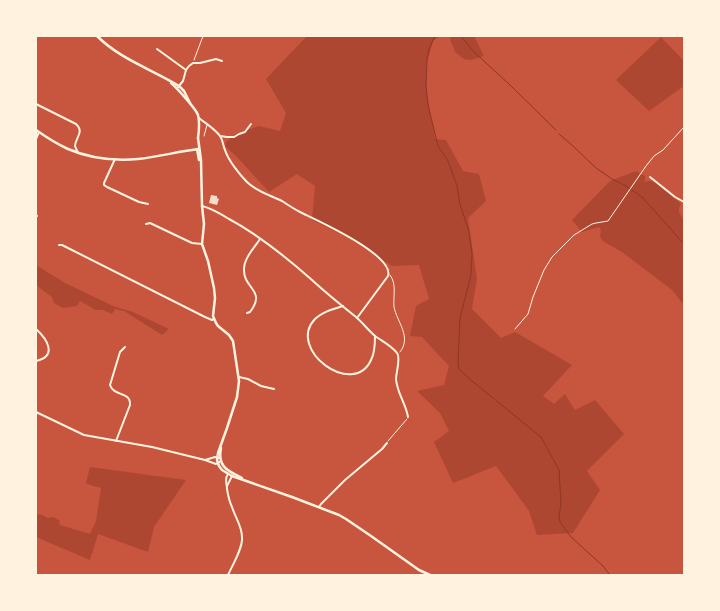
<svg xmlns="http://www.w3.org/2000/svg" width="720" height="611" font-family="'PT Sans',sans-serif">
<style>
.green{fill:#ae4732}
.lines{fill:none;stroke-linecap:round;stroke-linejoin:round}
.stream{stroke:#8f3625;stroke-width:1}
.building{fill:#f7dbc8}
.path{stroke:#fff3e0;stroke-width:1}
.service{stroke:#fff3e0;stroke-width:1}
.minor{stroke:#fff3e0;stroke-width:2}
.tertiary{stroke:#fff3e0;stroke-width:2.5}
</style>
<rect width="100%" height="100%" fill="#c8553d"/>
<g class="green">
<path d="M307 36H440L433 41 426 66V89L435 139 446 140 463 171 479 174 486 201 468 218 477 279 472 309 501 338 515 332 572 365 543 396 554 404 565 394 575 410 595 400 624 434 587 471 600 490 573 533 537 535 529 511 496 466 453 483 434 442 449 431 440 413 417 391 444 385 449 366 422 337 410 336 416 306 429 299 419 265 392 266 347 237 312 220 315 186 297 174 269 192 236 156 225 146 226 142 236 134 259 126 280 131 286 113 266 79Z"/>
<path d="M451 36H474L484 56 471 60 464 59 455 52 450 39Z"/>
<path d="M661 37 684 61V86L649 111 616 80Z"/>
<path d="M636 171 645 176V180L644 182 649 181 655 182 681 204C677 212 679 213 684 220V305L672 290 622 252 604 242 600 237 601 230 599 227 582 232 572 220 610 181Z"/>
<path d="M36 265 65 283 113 306 133 312 169 329 162 335 124 311 115 309 112 314 103 310H96L80 301 77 306 63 308 54 303 52 297 36 285Z"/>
<path d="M90 467 186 480 154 527 148 552 98 534 90 560 36 537V514L43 515 47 518 53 517 59 520 60 525 90 534 96 521 101 488 90 485 86 483Z"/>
</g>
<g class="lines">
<g class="stream">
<path d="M435 36 429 49 427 60 426 85 428 105 438 146 448 161 457 186 460 204 469 232 472 254 471 275 460 318 458 362 459 369 472 381 541 437 559 470 561 504 559 516 560 522 571 537 603 566 610 575"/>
<path d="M461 36 473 51 510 85 556 130"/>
<path d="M559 134 573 146 596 168 612 179 626 186 642 197 684 244"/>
</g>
</g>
<path class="building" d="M211 195 217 196V198L219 199 217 205 209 203Z"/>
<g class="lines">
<g class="path">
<path d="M194 60 203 36"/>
<path d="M390 275C397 284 393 296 394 307 397 322 412 337 400 352"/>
<path d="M515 329 528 314 533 297 544 270 552 257 574 235 592 224 596 223 608 221 646 166 654 156 663 150 684 127"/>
<path d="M388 441 407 419"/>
</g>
<path class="service" d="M204 136 207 125"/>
<g class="minor">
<path d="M157 49 186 70"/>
<path d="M178 87 183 81 186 70 189 66 193 63H200L216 59 222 61"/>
<path d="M36 104 76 124C85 132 75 138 75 146 76 149 77 150 78 153"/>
<path d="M199 118C205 123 215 129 220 136 223 140 223 146 225 150 228 160 240 175 247 182 257 192 270 195 282 201 288 205 294 209 300 212 316 220 395 255 388 276L357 318"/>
<path d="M220 136 227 137H234L239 134 245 132 251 124"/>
<path d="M36 139 39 132"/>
<path d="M115 159 104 183V185L107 187 139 202 148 204"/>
<path d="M650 177 675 197 684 202"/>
<path d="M202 206C211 208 221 214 229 219 259 235 286 257 312 280 326 293 341 305 356 317 363 323 368 330 375 336 382 341 392 346 397 353 401 358 396 373 396 379 397 393 406 404 408 417"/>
<path d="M36 215 37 216"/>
<path d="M146 224 150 223 192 243 202 244"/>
<path d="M59 245H62L205 317 212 320 214 319"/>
<path d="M343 306C333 309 322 312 315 319 286 349 353 399 371 360 375 353 375 344 375 336"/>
<path d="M247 313 250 312C267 290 243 289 244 269 244 258 255 247 260 239"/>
<path d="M36 329C47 339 58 356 36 361"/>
<path d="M239 377 248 379 261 386 274 389"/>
<path d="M36 412 84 435 152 447 205 460"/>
<path d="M116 441 130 405C131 391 114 397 110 385L120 352 125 347"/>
<path d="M219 458 215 457 205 460 216 464 221 461"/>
<path d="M228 474C224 479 227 483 227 489 228 495 229 501 232 507 235 517 242 526 242 537 243 548 233 564 228 575"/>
<path d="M227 486 232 476"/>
<path d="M319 507 321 504 345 480 382 449 387 443"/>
</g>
<g class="tertiary">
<path d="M97 36C120 59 151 69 179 86L184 91 190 103"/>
<path d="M171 83C177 88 196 109 198 115 200 123 199 131 198 138"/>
<path d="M36 130C46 137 57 144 68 149 89 158 115 161 138 159 159 157 179 151 199 149"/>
<path d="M198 138 201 160 202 206 204 224 202 244 208 261 214 288 215 298 213 316 216 323 218 326 229 335 233 341 239 381 237 397 227 428 218 453 217 460 219 466 222 470 232 476 292 497 339 515 346 519 371 536 419 570 430 575"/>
<path d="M197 149 199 160"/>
<path d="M221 448C217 467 228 471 242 478"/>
</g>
</g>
<rect width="720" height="611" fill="none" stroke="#fff3e0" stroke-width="74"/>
</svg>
